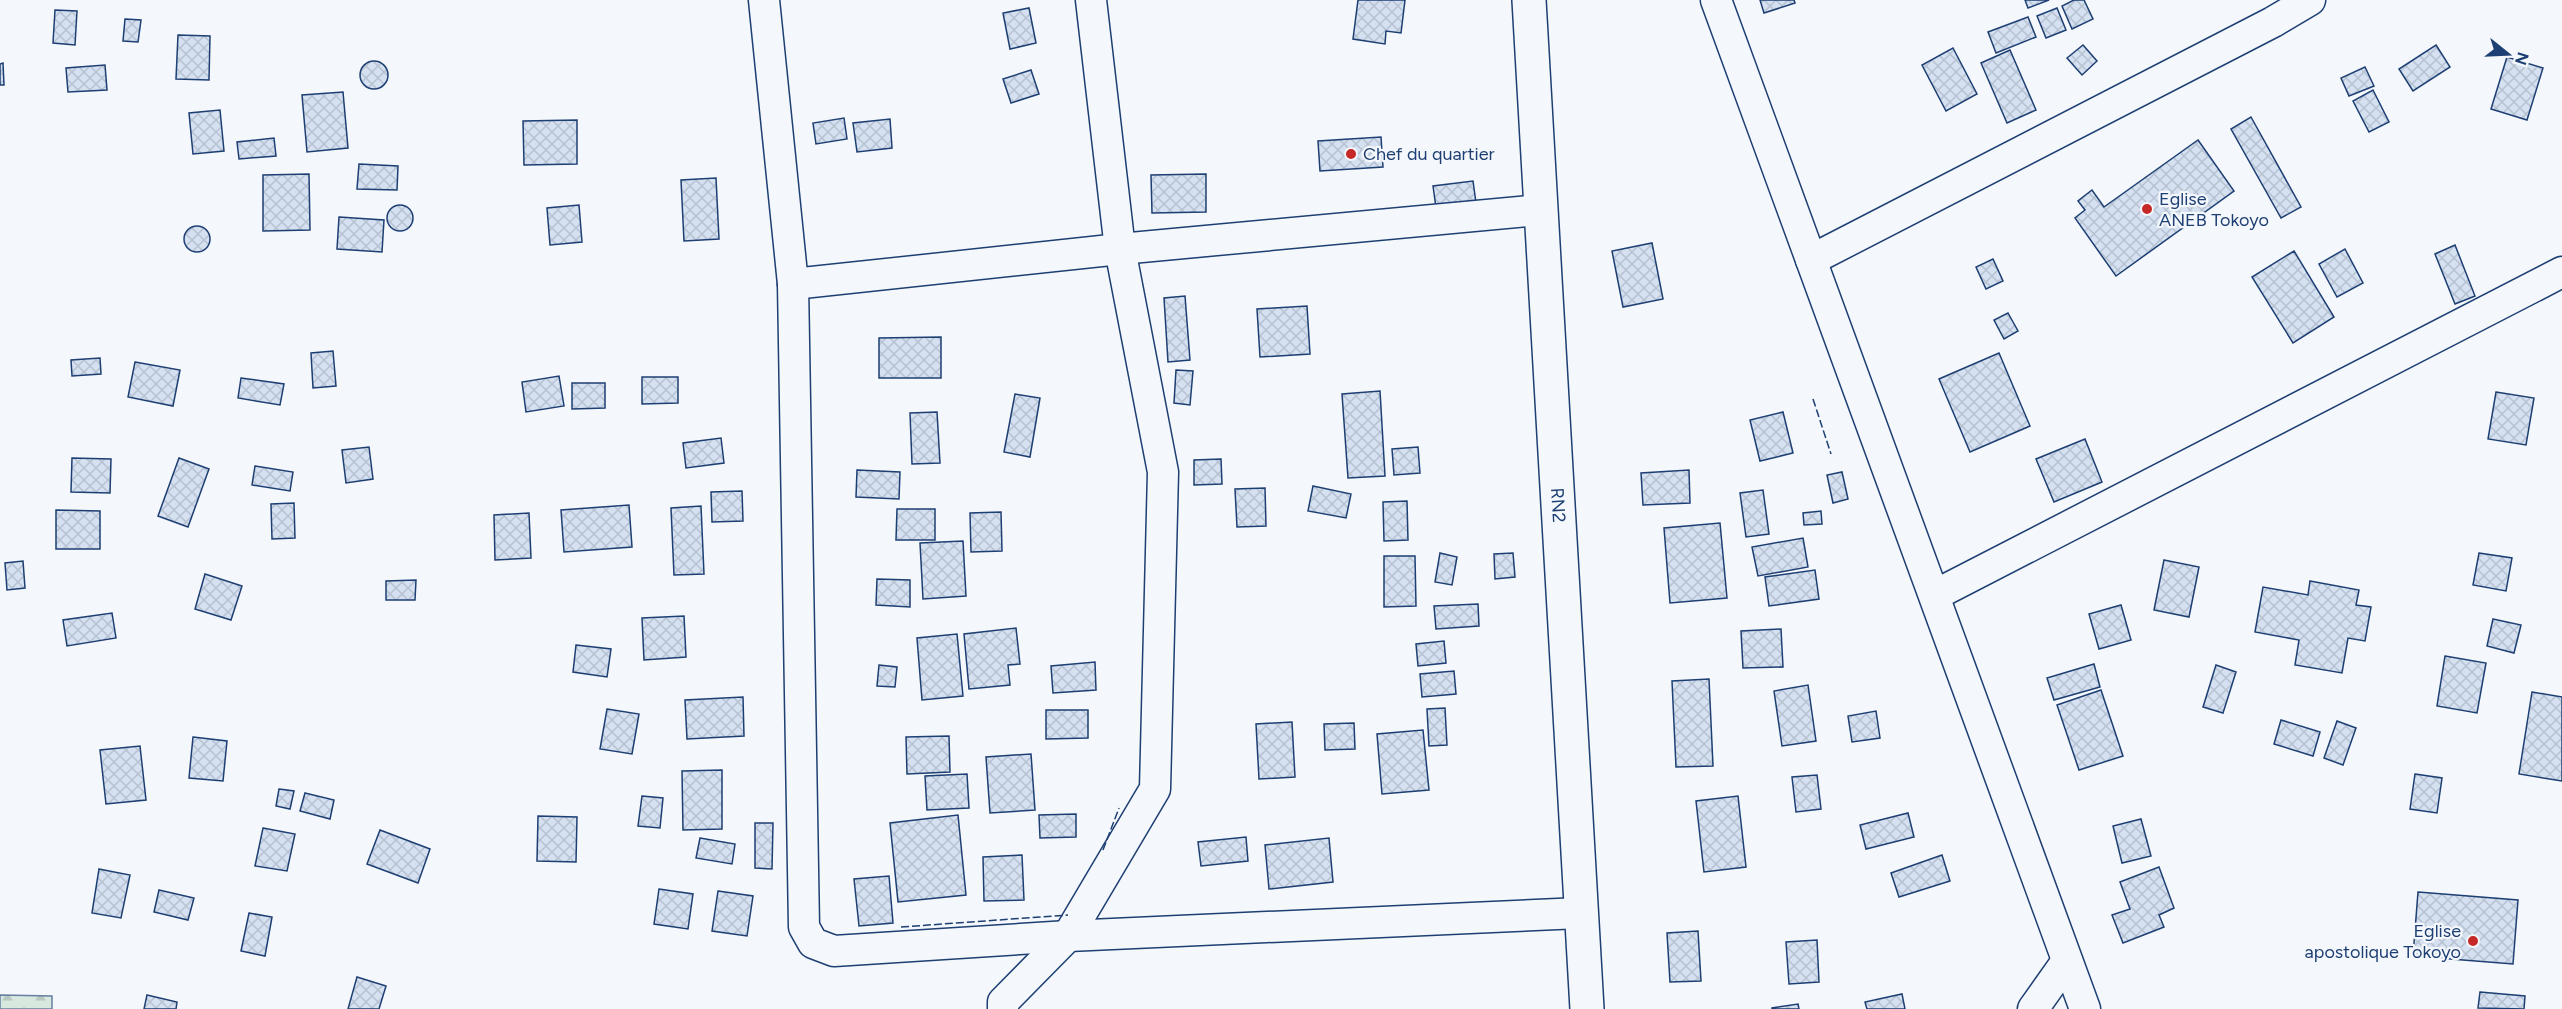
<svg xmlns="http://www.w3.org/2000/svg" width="2562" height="1009" font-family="Figtree,sans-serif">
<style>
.forest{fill:url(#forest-firs);stroke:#687fa3;stroke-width:1.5}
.building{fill:url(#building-cross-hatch);stroke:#1d3f73;stroke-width:1.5}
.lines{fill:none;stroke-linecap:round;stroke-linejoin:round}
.street-casing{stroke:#1d3f73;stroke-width:33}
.primary-casing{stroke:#1d3f73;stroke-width:36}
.street{stroke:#f4f7fb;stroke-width:30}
.primary{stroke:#f4f7fb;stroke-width:33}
.fence{stroke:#1d3f73;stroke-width:1.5;stroke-dasharray:8 3;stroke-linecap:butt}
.poi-dot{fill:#c62828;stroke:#f4f7fb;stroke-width:2}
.labels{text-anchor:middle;stroke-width:4.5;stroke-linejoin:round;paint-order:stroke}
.poi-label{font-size:18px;fill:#1d3f73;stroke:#f4f7fb;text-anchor:start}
.street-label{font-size:18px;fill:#1d3f73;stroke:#f4f7fb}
</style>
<defs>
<pattern id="forest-firs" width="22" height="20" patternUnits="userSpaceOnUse" patternTransform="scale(1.5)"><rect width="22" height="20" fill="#d7e8df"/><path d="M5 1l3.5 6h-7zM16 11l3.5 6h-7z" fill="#b8c8c3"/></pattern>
<pattern id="building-cross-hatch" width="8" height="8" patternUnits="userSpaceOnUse" patternTransform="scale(1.5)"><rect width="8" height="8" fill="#d5e0f0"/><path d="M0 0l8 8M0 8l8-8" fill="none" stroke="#b6c1d1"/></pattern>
</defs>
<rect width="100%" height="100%" fill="#f4f7fb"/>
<path class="forest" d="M0 995 52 996V1009H0Z"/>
<g class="building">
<path d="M1358 0H1405L1401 33 1386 31 1385 44 1353 39Z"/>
<path d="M1760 0H1794L1795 3 1764 13Z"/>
<path d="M2025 0H2049L2028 8Z"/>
<path d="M2074 0H2084L2093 19 2072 29 2062 6Z"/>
<path d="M1029 8 1036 43 1010 49 1003 13Z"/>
<path d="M2057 8 2066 30 2046 38 2037 16Z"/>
<path d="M55 10 77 11 75 45 53 43Z"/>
<path d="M2028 17 2036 37 1996 53 1988 32Z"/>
<path d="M125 19 141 20 138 42 123 41Z"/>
<path d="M178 35 210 36 209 80 176 79Z"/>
<path d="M2083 45 2097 61 2082 75 2067 58Z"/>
<path d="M2436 45 2450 67 2413 91 2399 69Z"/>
<path d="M1953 48 1977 94 1946 111 1922 65Z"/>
<path d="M2010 50 2036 110 2007 123 1981 63Z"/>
<path d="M2507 57 2543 68 2527 120 2491 109Z"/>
<circle cx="374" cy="75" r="14"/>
<path d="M3 63 4 85H0V64Z"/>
<path d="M105 65 107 90 68 92 66 68Z"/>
<path d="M2365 67 2374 86 2349 96 2341 78Z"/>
<path d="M1031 70 1039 94 1011 103 1003 79Z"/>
<path d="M2373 90 2389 122 2369 132 2353 101Z"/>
<path d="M343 92 348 148 307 152 302 95Z"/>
<path d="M220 110 224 151 193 154 189 113Z"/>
<path d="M2251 117 2301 207 2281 218 2231 129Z"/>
<path d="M844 118 847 139 816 144 813 123Z"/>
<path d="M890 119 892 148 857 152 853 123Z"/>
<path d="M577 120V164L524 165 523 121Z"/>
<path d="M1381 137 1383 167 1320 171 1318 141Z"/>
<path d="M274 138 276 156 239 159 237 142Z"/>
<path d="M2198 140 2234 191 2116 276 2075 218 2085 210 2078 201 2092 190 2104 207Z"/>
<path d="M359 164 398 166 397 190 357 189Z"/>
<path d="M309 174 310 230 263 231V175Z"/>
<path d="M1206 174V212L1152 213 1151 175Z"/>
<path d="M716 178 719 239 684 241 681 180Z"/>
<path d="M1473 181 1477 210 1437 215 1433 186Z"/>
<path d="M579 205 582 242 550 245 547 208Z"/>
<circle cx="400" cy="218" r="13"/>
<path d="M339 217 384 220 382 252 337 249Z"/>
<circle cx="197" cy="239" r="13"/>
<path d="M1652 243 1663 299 1623 307 1612 251Z"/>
<path d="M2455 245 2475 296 2455 304 2435 254Z"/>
<path d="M2345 249 2363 283 2337 297 2319 264Z"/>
<path d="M2294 251 2334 317 2293 343 2252 277Z"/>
<path d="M1993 259 2003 281 1986 289 1976 267Z"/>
<path d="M1185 296 1190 360 1168 362 1164 298Z"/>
<path d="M1307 306 1310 354 1260 357 1257 309Z"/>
<path d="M2008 313 2018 331 2004 339 1994 320Z"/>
<path d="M941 337V378H879V338Z"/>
<path d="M333 351 336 386 313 388 311 353Z"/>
<path d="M1999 353 2030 426 1970 452 1939 379Z"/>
<path d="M100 358 101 374 72 376 71 360Z"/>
<path d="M135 362 180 370 173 406 128 397Z"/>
<path d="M1176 370 1193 371 1190 405 1174 403Z"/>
<path d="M559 376 564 406 526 412 522 382Z"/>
<path d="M642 377H678V403L642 404Z"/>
<path d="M241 378 284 384 280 405 238 398Z"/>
<path d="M572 383H605V408L572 409Z"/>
<path d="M1380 391 1385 476 1348 478 1342 394Z"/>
<path d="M2496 392 2534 398 2526 445 2488 439Z"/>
<path d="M1015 394 1040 398 1030 457 1004 452Z"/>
<path d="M937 412 940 463 912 464 910 413Z"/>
<path d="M1783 412 1793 453 1760 461 1750 420Z"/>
<path d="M721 438 724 463 686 468 683 443Z"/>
<path d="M2085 439 2102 482 2054 502 2036 459Z"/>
<path d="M369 447 373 479 346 483 342 450Z"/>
<path d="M1418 447 1420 473 1394 475 1392 449Z"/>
<path d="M72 458 111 459 110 493 71 492Z"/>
<path d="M179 458 209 469 188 527 158 516Z"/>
<path d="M1221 459 1222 484 1194 485V460Z"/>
<path d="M255 466 293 472 290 491 252 485Z"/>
<path d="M857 470 900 472 899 499 856 497Z"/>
<path d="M1689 470 1690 503 1643 505 1641 473Z"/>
<path d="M1842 472 1848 499 1833 503 1827 475Z"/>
<path d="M1313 486 1351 494 1346 518 1308 511Z"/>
<path d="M1265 488 1266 526 1237 527 1235 489Z"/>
<path d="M1763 490 1769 534 1746 537 1740 493Z"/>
<path d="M742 491 743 521 712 522 711 492Z"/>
<path d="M1407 501 1408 540 1384 541 1383 502Z"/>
<path d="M294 503 295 538 272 539 271 504Z"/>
<path d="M629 505 632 547 564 552 561 510Z"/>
<path d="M701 506 704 574 674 575 671 508Z"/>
<path d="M897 509H935V540H896Z"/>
<path d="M56 510 100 511V549H56Z"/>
<path d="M1821 511 1822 524 1804 525 1803 513Z"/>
<path d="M1001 512 1002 551 971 552 970 513Z"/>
<path d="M529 513 531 558 495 560 494 515Z"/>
<path d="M1720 523 1727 598 1670 603 1664 528Z"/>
<path d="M1803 538 1808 567 1758 576 1752 547Z"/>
<path d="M963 541 966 596 923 599 920 543Z"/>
<path d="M1440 553 1457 557 1452 585 1435 582Z"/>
<path d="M1513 553 1515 577 1495 579 1494 554Z"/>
<path d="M2479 553 2512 558 2506 591 2473 585Z"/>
<path d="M1384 556H1415L1416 606 1384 607Z"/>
<path d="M2164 560 2199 567 2189 617 2154 610Z"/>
<path d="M23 561 25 588 7 590 5 563Z"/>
<path d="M1815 570 1819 599 1769 606 1765 577Z"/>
<path d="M205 574 242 586 231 620 195 609Z"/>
<path d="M877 579 910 580V607L876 605Z"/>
<path d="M416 580 415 600H386V581Z"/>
<path d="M2310 581 2359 590 2356 605 2371 607 2365 641 2348 638 2342 673 2295 665 2299 640 2255 632 2263 587 2308 595Z"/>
<path d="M1478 604 1479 626 1436 629 1434 606Z"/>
<path d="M2121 605 2131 640 2099 649 2089 614Z"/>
<path d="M112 613 116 638 67 646 63 620Z"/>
<path d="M684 616 686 657 644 660 642 618Z"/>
<path d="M2493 619 2521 625 2514 653 2487 646Z"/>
<path d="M1016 628 1020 664 1008 665 1010 685 969 689 964 634Z"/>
<path d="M1781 629 1783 667 1743 668 1741 631Z"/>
<path d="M957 634 963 696 922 700 917 638Z"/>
<path d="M1444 641 1446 663 1418 666 1416 644Z"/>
<path d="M576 645 611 649 607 677 573 672Z"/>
<path d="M2445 656 2486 663 2477 713 2437 706Z"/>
<path d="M1095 662 1096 690 1053 693 1051 666Z"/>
<path d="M2094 664 2100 687 2054 700 2047 678Z"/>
<path d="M879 665 897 667 895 687 877 686Z"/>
<path d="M2216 665 2236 672 2223 713 2203 707Z"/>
<path d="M1454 671 1456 694 1422 697 1420 674Z"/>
<path d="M1709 679 1713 766 1676 767 1672 681Z"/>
<path d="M1808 685 1816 741 1782 746 1774 691Z"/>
<path d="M2101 690 2123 756 2079 770 2057 705Z"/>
<path d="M2532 692 2562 697V781L2519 774Z"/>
<path d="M743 697 744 736 687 739 685 700Z"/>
<path d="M1445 708 1447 745 1429 746 1427 709Z"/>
<path d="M607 709 639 714 632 754 600 749Z"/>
<path d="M1046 710H1088V738L1046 739Z"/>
<path d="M1876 711 1880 738 1852 742 1848 716Z"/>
<path d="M2281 720 2320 732 2313 756 2274 744Z"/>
<path d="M2337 721 2356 728 2343 765 2324 758Z"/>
<path d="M1292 722 1295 777 1259 779 1256 724Z"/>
<path d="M1354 723 1355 749 1325 750 1324 724Z"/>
<path d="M1423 730 1429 790 1382 794 1377 734Z"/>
<path d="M949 736 950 772 907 774 906 737Z"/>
<path d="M193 737 227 741 223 781 189 778Z"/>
<path d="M140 746 146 800 106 804 100 750Z"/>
<path d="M1031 754 1035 810 990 813 986 757Z"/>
<path d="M722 770V829L683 830 682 771Z"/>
<path d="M967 774 969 808 927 810 925 776Z"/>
<path d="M2415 774 2442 778 2437 813 2410 809Z"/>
<path d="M1817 775 1821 809 1796 812 1792 777Z"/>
<path d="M279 789 294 791 290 809 276 806Z"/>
<path d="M305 793 334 800 330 819 300 811Z"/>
<path d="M642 796 663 798 660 828 638 826Z"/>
<path d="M1738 796 1746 867 1704 872 1696 801Z"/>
<path d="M1908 813 1914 837 1866 849 1860 825Z"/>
<path d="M1076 814V837L1040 838 1039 815Z"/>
<path d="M958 815 966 895 898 902 890 823Z"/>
<path d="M538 816 577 817 576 862 537 861Z"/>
<path d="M2141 819 2151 856 2122 863 2113 826Z"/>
<path d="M755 823H773L772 869 755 868Z"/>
<path d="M263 828 295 834 287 871 255 866Z"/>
<path d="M380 830 430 849 418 883 367 864Z"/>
<path d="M1246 837 1248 861 1201 866 1198 842Z"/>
<path d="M700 838 735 844 732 864 696 858Z"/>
<path d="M1329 838 1333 882 1269 889 1265 845Z"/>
<path d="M1022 855 1024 900 984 901 983 857Z"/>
<path d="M1942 855 1950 881 1899 897 1891 873Z"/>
<path d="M2159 867 2174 908 2159 915 2164 927 2123 943 2112 915 2130 909 2120 882Z"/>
<path d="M99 869 130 875 121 918 92 913Z"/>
<path d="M889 876 893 923 859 926 854 879Z"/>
<path d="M659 889 693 894 688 929 654 924Z"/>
<path d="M159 890 194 898 188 920 154 912Z"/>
<path d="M718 891 753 896 747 936 712 931Z"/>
<path d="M2418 892 2518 900 2513 964 2413 956Z"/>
<path d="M249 913 272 917 265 956 241 951Z"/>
<path d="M1698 931 1701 981 1670 982 1667 933Z"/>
<path d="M1817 940 1819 982 1789 984 1786 942Z"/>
<path d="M357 977 386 986 379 1009H348Z"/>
<path d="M2480 992 2525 996 2524 1009 2478 1008Z"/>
<path d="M1902 994 1905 1009H1867L1865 1002Z"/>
<path d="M147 995 177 1002 176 1009H144Z"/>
<path d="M1798 1004 1799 1009H1772V1008Z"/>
</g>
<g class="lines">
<g class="street-casing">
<g id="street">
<path d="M764 0 793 284 804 927 813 943 834 951 1068 936 1580 913"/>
<path d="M1716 0 2085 1009"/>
<path d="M1811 260 2273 22 2310 0"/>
<path d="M793 284 1120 249 1539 210"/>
<path d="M1935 595 2562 272"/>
<path d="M1003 1009V1002L1068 936 1155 789 1163 472 1120 249 1091 0"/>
<path d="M2033 1009 2067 961"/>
</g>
</g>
<g class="primary-casing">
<g id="primary">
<path id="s1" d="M1529 0 1587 1009"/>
</g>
</g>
<use href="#street" class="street"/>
<use href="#primary" class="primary"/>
<g class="fence">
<path d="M1813 399 1831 454"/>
<path d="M1103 850 1119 808"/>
<path d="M901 927 1068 915"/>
</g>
</g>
<g class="poi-dot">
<circle cx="1351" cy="154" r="6"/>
<circle cx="2147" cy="209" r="6"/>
<circle cx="2473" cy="941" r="6"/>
</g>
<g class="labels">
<g class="poi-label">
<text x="1363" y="160">Chef du quartier</text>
<text x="2159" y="205">Eglise<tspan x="2159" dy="21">ANEB Tokoyo</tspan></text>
<text x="2461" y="937" text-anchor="end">Eglise<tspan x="2461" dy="21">apostolique Tokoyo</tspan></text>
</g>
<g class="street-label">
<text dy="6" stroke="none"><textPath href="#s1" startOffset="506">RN2</textPath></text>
</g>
</g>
<g transform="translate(2508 54) rotate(108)" stroke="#f4f7fb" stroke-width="4.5" paint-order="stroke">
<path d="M0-4.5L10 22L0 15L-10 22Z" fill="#1d3f73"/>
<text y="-9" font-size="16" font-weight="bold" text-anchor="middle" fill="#1d3f73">N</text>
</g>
</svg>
